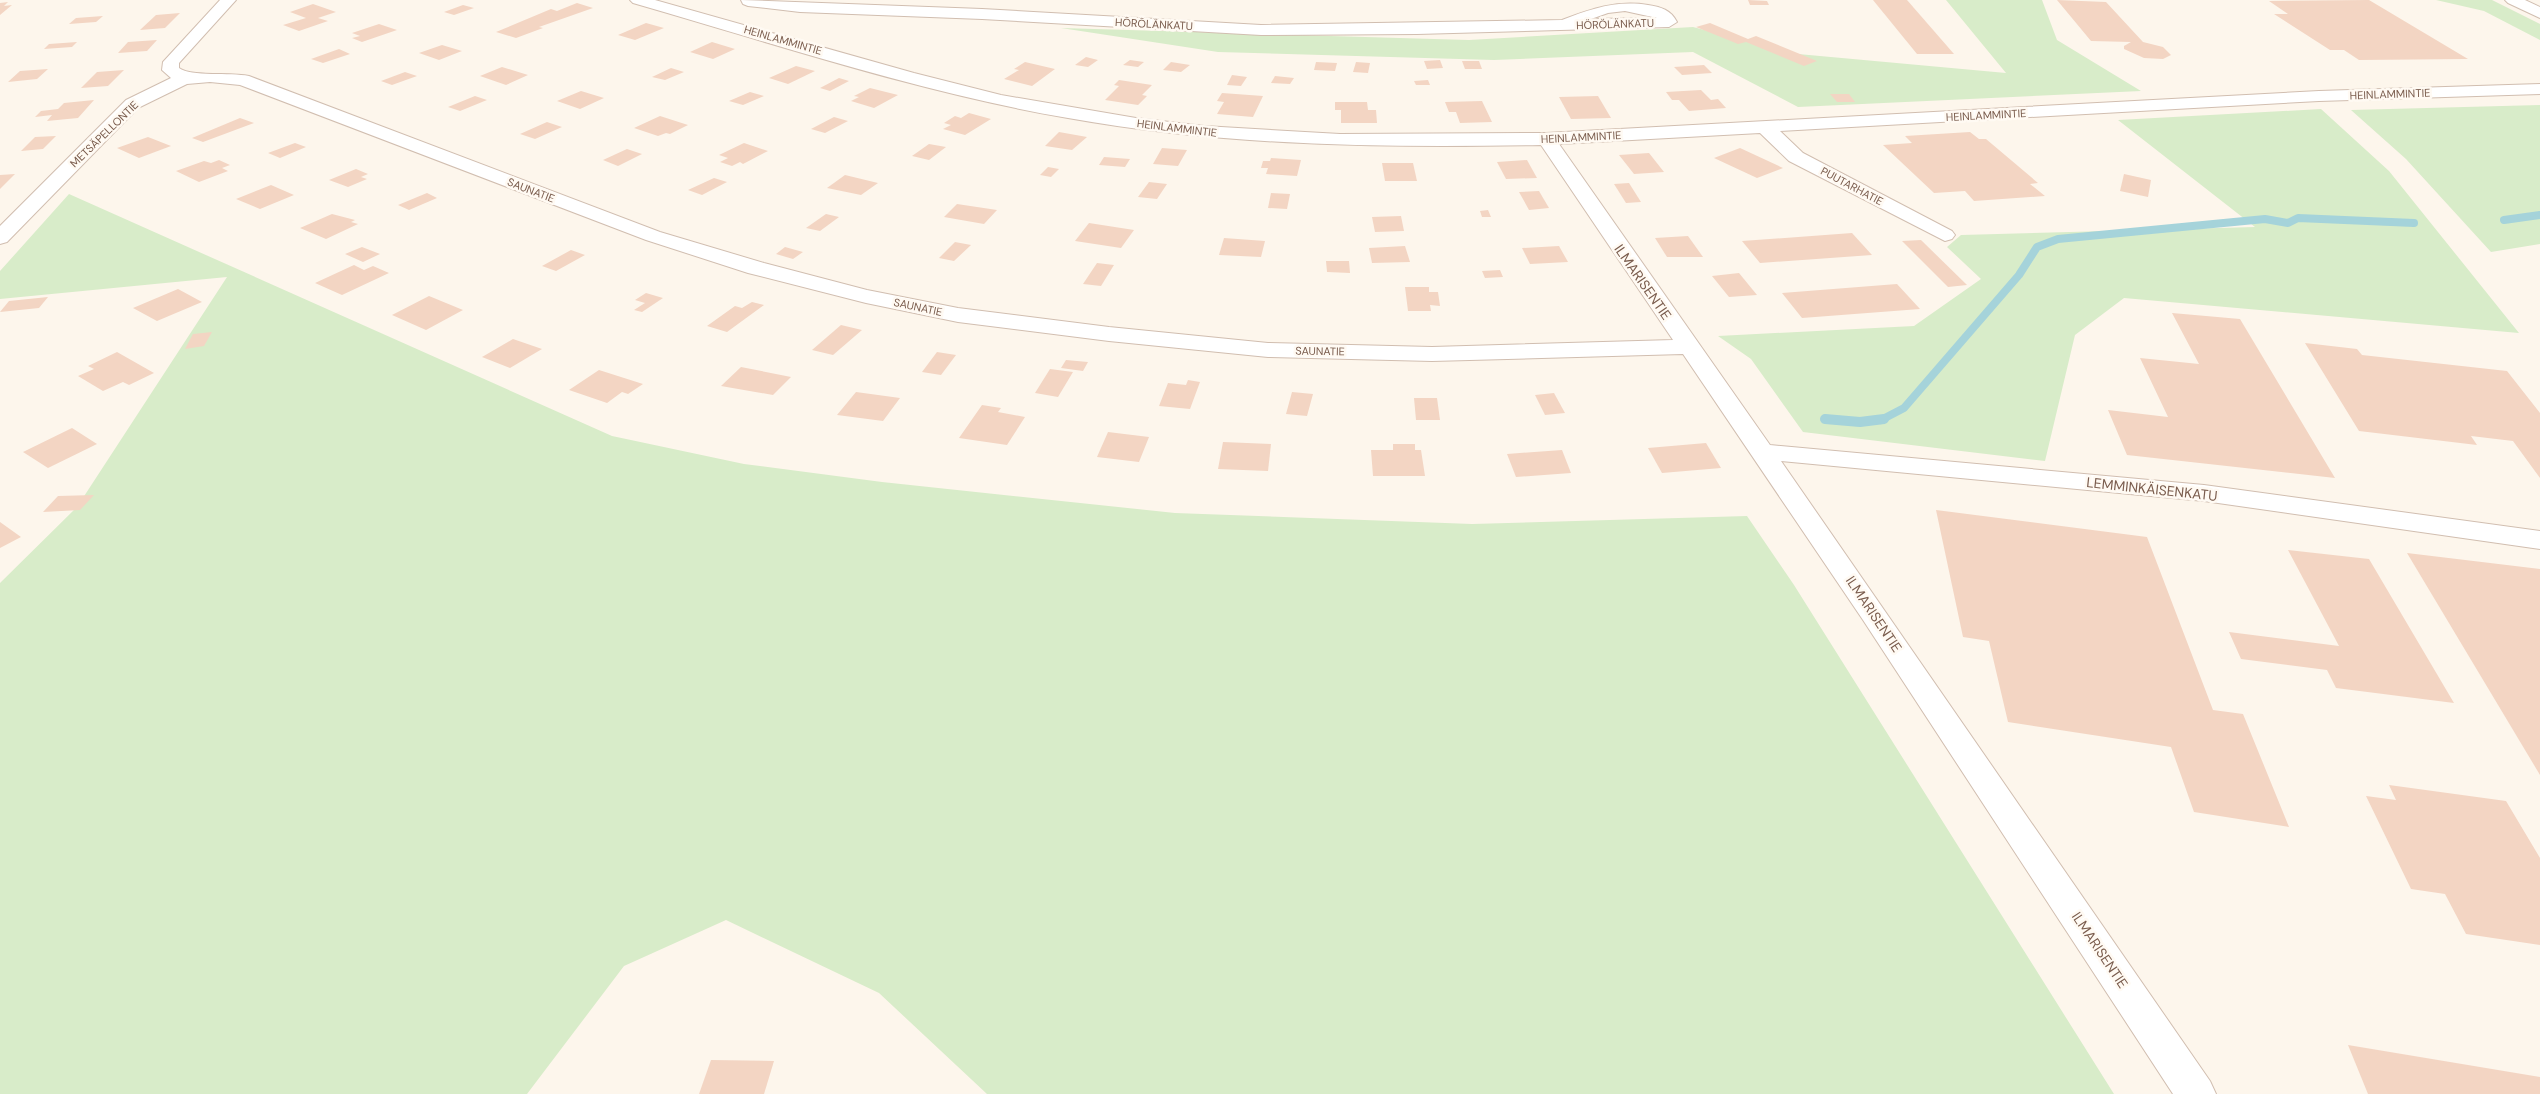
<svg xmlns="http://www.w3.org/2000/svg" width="2540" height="1094" font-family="'DM Sans',sans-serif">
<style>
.green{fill:#d8ecc9}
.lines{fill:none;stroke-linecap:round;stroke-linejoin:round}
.stream-far1{stroke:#a5d3da;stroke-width:8}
.stream{stroke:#a5d3da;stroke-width:10}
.building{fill:#f3d5c3}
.minor-casing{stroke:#d1beb0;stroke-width:2}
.minor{fill:#fff;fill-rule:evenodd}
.labels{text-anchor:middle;stroke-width:5;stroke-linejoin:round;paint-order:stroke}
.far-street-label{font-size:11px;fill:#7a5c4d;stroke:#fffaf3}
.street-label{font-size:14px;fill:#7a5c4d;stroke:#fffaf3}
</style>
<rect width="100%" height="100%" fill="#fdf6ec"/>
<g class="green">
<path d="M1946 0H2042L2057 40 2141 91 1798 107 1693 52 1494 60 1218 52 1061 28 1469 40 1693 27 1798 54 2006 73Z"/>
<path d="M2436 0H2492L2540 24V40L2484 11Z"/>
<path d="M2540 105V244L2491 252 2406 159 2351 110Z"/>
<path d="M2321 109 2389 171 2519 333 2124 298 2075 335 2045 461 1803 432 1751 359 1718 336 1914 326 1981 279 1947 247 1961 235 2255 227 2118 120Z"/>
<path d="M69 194 612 436 744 464 882 482 1175 513 1472 524 1747 516 1794 585 2114 1094H987L879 993 726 920 624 966 527 1094H0V583L77 507 227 277 0 299V271Z"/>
</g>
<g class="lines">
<g class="stream-far1">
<path d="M2504 220 2540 215"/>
<path d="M1825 419 1834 420"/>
<path d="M1881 420 1904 408 2019 275 2037 247 2058 239 2265 219 2288 223 2298 218 2414 223"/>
</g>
<path class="stream" d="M1825 419 1860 422 1884 419"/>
</g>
<g class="building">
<path d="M1748 0 1767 1 1769 5H1750Z"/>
<path d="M1873 0H1907L1954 54H1917Z"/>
<path d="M2057 0 2106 2 2143 42 2163 47 2171 55 2163 59 2144 58 2124 49V46L2131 42 2091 41Z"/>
<path d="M2369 0 2468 59 2359 60 2344 50H2330L2274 14H2288L2269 1Z"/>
<path d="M8 2 4 6 12 5 0 15V3Z"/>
<path d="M577 3 593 8 539 27 543 28 516 38 496 32 551 9 557 11Z"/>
<path d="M313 4 336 12 318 18 328 21 299 31 283 25 306 18 290 12Z"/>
<path d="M463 5 474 8 454 15 444 12Z"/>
<path d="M180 13 165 28 140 30 156 15Z"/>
<path d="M103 16 96 22 69 24 76 18Z"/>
<path d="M646 23 664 28 635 40 618 35Z"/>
<path d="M1710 23 1748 39 1756 36 1817 61 1804 66 1746 42 1738 44 1696 27Z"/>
<path d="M379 24 397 30 362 42 352 38 360 36 352 33Z"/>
<path d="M157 40 147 51 118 53 128 42Z"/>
<path d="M77 42 72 47 44 49 49 44Z"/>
<path d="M712 42 735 49 713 59 690 52Z"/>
<path d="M442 45 462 51 439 60 419 53Z"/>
<path d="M339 49 350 54 323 63 311 59Z"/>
<path d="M1086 57 1098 60 1088 67 1075 65Z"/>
<path d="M1130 60 1144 62 1138 67 1123 65Z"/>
<path d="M1440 60 1443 68 1427 69 1424 61Z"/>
<path d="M1462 61H1479L1482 69H1465Z"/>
<path d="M1025 62 1055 69 1032 86 1004 79 1019 70 1014 69Z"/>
<path d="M1171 62 1190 65 1181 72 1163 70Z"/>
<path d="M1316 62 1337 63 1335 71 1314 70Z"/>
<path d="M1356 62 1370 63 1368 73 1353 72Z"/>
<path d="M1704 65 1712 73 1682 75 1674 67Z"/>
<path d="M796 66 815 71 788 84 769 78Z"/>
<path d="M502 67 528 75 506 85 480 76Z"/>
<path d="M671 68 684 72 665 80 652 77Z"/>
<path d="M48 69 37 79 8 82 20 71Z"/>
<path d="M124 70 108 86 81 88 97 72Z"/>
<path d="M405 72 417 76 392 85 381 81Z"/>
<path d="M1232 75 1247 77 1241 86 1227 85Z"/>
<path d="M1275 76 1294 78 1290 84 1271 83Z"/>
<path d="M839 78 849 81 830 91 820 88Z"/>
<path d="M1119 80 1152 85 1142 95 1147 96 1138 105 1105 100 1119 86 1114 85Z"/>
<path d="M1428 80 1430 85H1416L1414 81Z"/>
<path d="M870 88 898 95 874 108 851 101 859 97 854 96Z"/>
<path d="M1701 90 1711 100 1718 99 1726 108 1689 111 1679 100H1672L1666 92Z"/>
<path d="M581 91 604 98 580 109 557 101Z"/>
<path d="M750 92 764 96 743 105 729 101Z"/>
<path d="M1222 93 1263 96 1253 117 1217 114 1224 102 1217 101Z"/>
<path d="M1830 94H1849L1855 102H1837Z"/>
<path d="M475 96 487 100 460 111 448 107Z"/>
<path d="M1598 96 1611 118 1571 119 1559 97Z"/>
<path d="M94 100 78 118 47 121 52 115 35 117 41 111 58 109 64 103Z"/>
<path d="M1482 101 1492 122 1460 123 1456 112H1449L1445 102Z"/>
<path d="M1335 102H1367L1368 110H1376L1377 123H1341V110H1335Z"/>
<path d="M969 113 991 119 965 135 943 129 951 125 944 123 955 116 961 118Z"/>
<path d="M660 116 688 125 670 134 666 133 658 136 634 128Z"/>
<path d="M834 117 848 121 825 133 811 129Z"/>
<path d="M240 118 254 123 203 142 192 138Z"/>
<path d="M547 122 562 127 535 139 520 134Z"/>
<path d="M1059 132 1087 137 1072 150 1045 146Z"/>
<path d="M1970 132 1979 139H1986L2038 183 2030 184 2045 196 1974 201 1965 191 1934 193 1883 145 1912 143 1905 136Z"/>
<path d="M56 136 43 149 21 151 35 137Z"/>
<path d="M148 137 171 146 139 158 117 148Z"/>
<path d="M295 143 306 147 280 158 268 153Z"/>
<path d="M744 143 768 151 743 164 740 162 732 166 720 162 728 158 719 155Z"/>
<path d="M929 144 946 147 929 160 912 156Z"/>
<path d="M1162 148 1187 150 1178 166 1153 164Z"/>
<path d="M1740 148 1783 168 1757 178 1714 158Z"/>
<path d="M627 149 642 154 618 166 603 160Z"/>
<path d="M1649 153 1664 172 1634 174 1619 155Z"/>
<path d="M1104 157 1130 159 1125 167 1099 165Z"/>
<path d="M1271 158 1301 160 1297 176 1266 174 1268 168H1261L1263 161H1270Z"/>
<path d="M219 160 230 165 222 168 228 171 199 182 176 171 204 161 211 163Z"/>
<path d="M1527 160 1537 178 1506 179 1497 162Z"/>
<path d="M1382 163H1413L1417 181H1385Z"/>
<path d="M1048 167 1059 169 1051 177 1040 175Z"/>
<path d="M356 169 368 174 361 177 367 179 348 187 329 180Z"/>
<path d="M15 174 0 189V175Z"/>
<path d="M2124 174 2151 180 2148 197 2120 191Z"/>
<path d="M845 175 878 183 861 195 827 188Z"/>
<path d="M714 178 727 182 702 195 688 190Z"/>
<path d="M1149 182 1167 184 1157 199 1138 197Z"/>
<path d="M1629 183 1641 202 1626 203 1614 184Z"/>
<path d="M271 185 294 195 260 209 236 199Z"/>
<path d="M1539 191 1549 208 1529 210 1519 192Z"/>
<path d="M427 193 437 198 409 210 398 205Z"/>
<path d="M1271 193 1290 194 1287 209 1268 208Z"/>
<path d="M957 204 997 210 984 224 944 217Z"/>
<path d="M1488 210 1491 217H1482L1480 211Z"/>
<path d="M332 214 355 220 351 222 358 224 326 239 300 228Z"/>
<path d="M826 214 839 217 820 231 806 228Z"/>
<path d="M1401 216 1404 231 1375 232 1372 217Z"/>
<path d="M1089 223 1134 230 1121 248 1075 241Z"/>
<path d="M1852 233 1872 255 1760 263 1742 241Z"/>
<path d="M1688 236 1703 257H1667L1655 238Z"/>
<path d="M1224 238 1265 241 1261 257 1219 255Z"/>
<path d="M1921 240 1967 285 1948 287 1902 241Z"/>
<path d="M955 242 971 245 954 261 939 258Z"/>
<path d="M1405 246 1410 262 1372 263 1369 248Z"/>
<path d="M1559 246 1568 262 1530 264 1522 248Z"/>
<path d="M362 247 380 254 363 262 345 254Z"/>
<path d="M785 247 803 252 793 259 776 254Z"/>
<path d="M571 250 585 255 556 271 542 266Z"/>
<path d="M1326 261H1349L1350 273 1327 272Z"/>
<path d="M1097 263 1114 265 1101 286 1083 284Z"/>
<path d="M354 265 364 270 373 266 389 273 342 295 315 283Z"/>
<path d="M1500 270 1503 277 1485 278 1482 271Z"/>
<path d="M1739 273 1757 295 1729 297 1712 276Z"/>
<path d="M1897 284 1920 309 1802 318 1782 293Z"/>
<path d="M1405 287H1429V292H1438L1440 306 1430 305 1431 311H1408Z"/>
<path d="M178 289 202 302 157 321 133 308Z"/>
<path d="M646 293 663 298 642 312 634 310 645 303 635 300Z"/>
<path d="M429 296 463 310 426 330 392 315Z"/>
<path d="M48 297 39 308 0 312 9 301Z"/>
<path d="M752 302 764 305 727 332 707 326 735 306 742 308Z"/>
<path d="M2172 313 2240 319 2335 478 2127 455 2108 410 2168 417 2140 358 2199 364Z"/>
<path d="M841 325 862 330 833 355 812 350Z"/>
<path d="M212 332 204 346 185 349 193 334Z"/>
<path d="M513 339 542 349 510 368 482 357Z"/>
<path d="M2305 343 2357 349 2362 355 2507 371 2540 413V478L2513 441 2471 436 2477 445 2359 431Z"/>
<path d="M117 352 154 373 129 385 123 382 103 391 78 376 94 369 88 366Z"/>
<path d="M937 352 956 355 941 375 922 372Z"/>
<path d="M1066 360 1088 362 1083 371 1061 368Z"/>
<path d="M741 367 791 377 773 395 721 386Z"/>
<path d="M1050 369 1073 372 1058 397 1035 393Z"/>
<path d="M599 370 643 384 628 394 622 392 607 403 569 390Z"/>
<path d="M1188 380 1200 382 1190 409 1159 406 1168 383 1186 385Z"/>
<path d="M856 392 900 398 883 421 837 415Z"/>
<path d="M1292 392 1313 394 1307 416 1286 414Z"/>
<path d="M1554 393 1565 413 1545 415 1535 395Z"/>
<path d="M1414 398H1437L1440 420H1416Z"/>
<path d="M982 405 1001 408 998 412 1025 417 1007 445 959 438Z"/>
<path d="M72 428 97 444 48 468 23 452Z"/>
<path d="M1108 432 1149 437 1139 462 1097 457Z"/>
<path d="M1223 442 1271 444 1268 471 1218 469Z"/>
<path d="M1706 443 1721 468 1662 473 1648 448Z"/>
<path d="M1393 444H1415V450H1421L1425 476H1373L1371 450H1393Z"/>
<path d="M1562 450 1571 473 1516 477 1507 454Z"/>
<path d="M94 495 80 510 43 512 58 496Z"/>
<path d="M1936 510 2147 537 2213 710 2243 714 2289 827 2194 812 2171 747 2008 722 1989 641 1963 637Z"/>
<path d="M0 522 21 537 0 548Z"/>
<path d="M2288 550 2369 559 2454 703 2336 688 2327 670 2241 659 2229 632 2339 646Z"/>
<path d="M2407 553 2540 569V775Z"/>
<path d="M2389 785 2506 801 2540 858V945L2466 934 2445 894 2411 889 2366 796 2396 800Z"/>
<path d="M2348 1045 2540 1077V1094H2368Z"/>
<path d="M711 1060 774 1061 764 1094H699Z"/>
</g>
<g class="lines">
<g class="minor-casing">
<g id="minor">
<path d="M220 0H236L179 63V68C191 77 230 72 249 76L660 232 764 263 867 290 958 308 1109 327 1268 343 1432 347 1673 340 1541 145C1383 148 1224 146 1068 118 921 93 776 44 633 3L630 0H655L914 73 1001 95 1136 118 1204 126 1340 134 1546 133 2319 91 2540 84V94L2319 101 1780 131 1803 153 1952 231 1955 235 1952 239 1945 241 1789 161 1760 133 1559 144 1770 445 2204 485 2540 531V549L2204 501 1781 461 2210 1081 2216 1094H2173L1863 620 1683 354 1432 361 1268 357 1109 341 958 322 866 303 748 273 646 240 240 85 210 82 187 84 138 108 7 242 0 244V226L126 100 171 78 162 70 163 62Z"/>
<path d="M741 0 982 9 1261 25 1562 20C1591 9 1616 0 1648 5 1661 7 1671 10 1677 22L1669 27 1417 34 1261 35 982 19 800 12 748 6 743 4ZM1625 11 1657 18 1591 19 1608 13Z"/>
<path d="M2505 0H2525L2540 7V18L2508 3Z"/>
</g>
</g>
<use href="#minor" class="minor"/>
</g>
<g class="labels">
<g class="far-street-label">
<text transform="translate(1154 24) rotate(3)" y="4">HÖRÖLÄNKATU</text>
<text transform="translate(1615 24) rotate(-2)" y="4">HÖRÖLÄNKATU</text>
<text transform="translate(783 40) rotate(16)" y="4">HEINLAMMINTIE</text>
<text transform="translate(2390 94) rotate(-2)" y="4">HEINLAMMINTIE</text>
<text transform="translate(1986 115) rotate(-3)" y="4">HEINLAMMINTIE</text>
<text transform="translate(1177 128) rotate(7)" y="4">HEINLAMMINTIE</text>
<text transform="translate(104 134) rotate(-44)" y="4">METSÄPELLONTIE</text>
<text transform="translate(1581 137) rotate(-3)" y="4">HEINLAMMINTIE</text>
<text transform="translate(1852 186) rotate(28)" y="4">PUUTARHATIE</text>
<text transform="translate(531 190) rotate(21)" y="4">SAUNATIE</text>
<text transform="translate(918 307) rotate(12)" y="4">SAUNATIE</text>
<text transform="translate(1320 351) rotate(1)" y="4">SAUNATIE</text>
</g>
<g class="street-label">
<text transform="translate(1643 282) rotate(55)" y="5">ILMARISENTIE</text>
<text transform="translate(2152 489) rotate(6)" y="5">LEMMINKÄISENKATU</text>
<text transform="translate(1874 614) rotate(56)" y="5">ILMARISENTIE</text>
<text transform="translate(2100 950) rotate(56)" y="5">ILMARISENTIE</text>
</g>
</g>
</svg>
